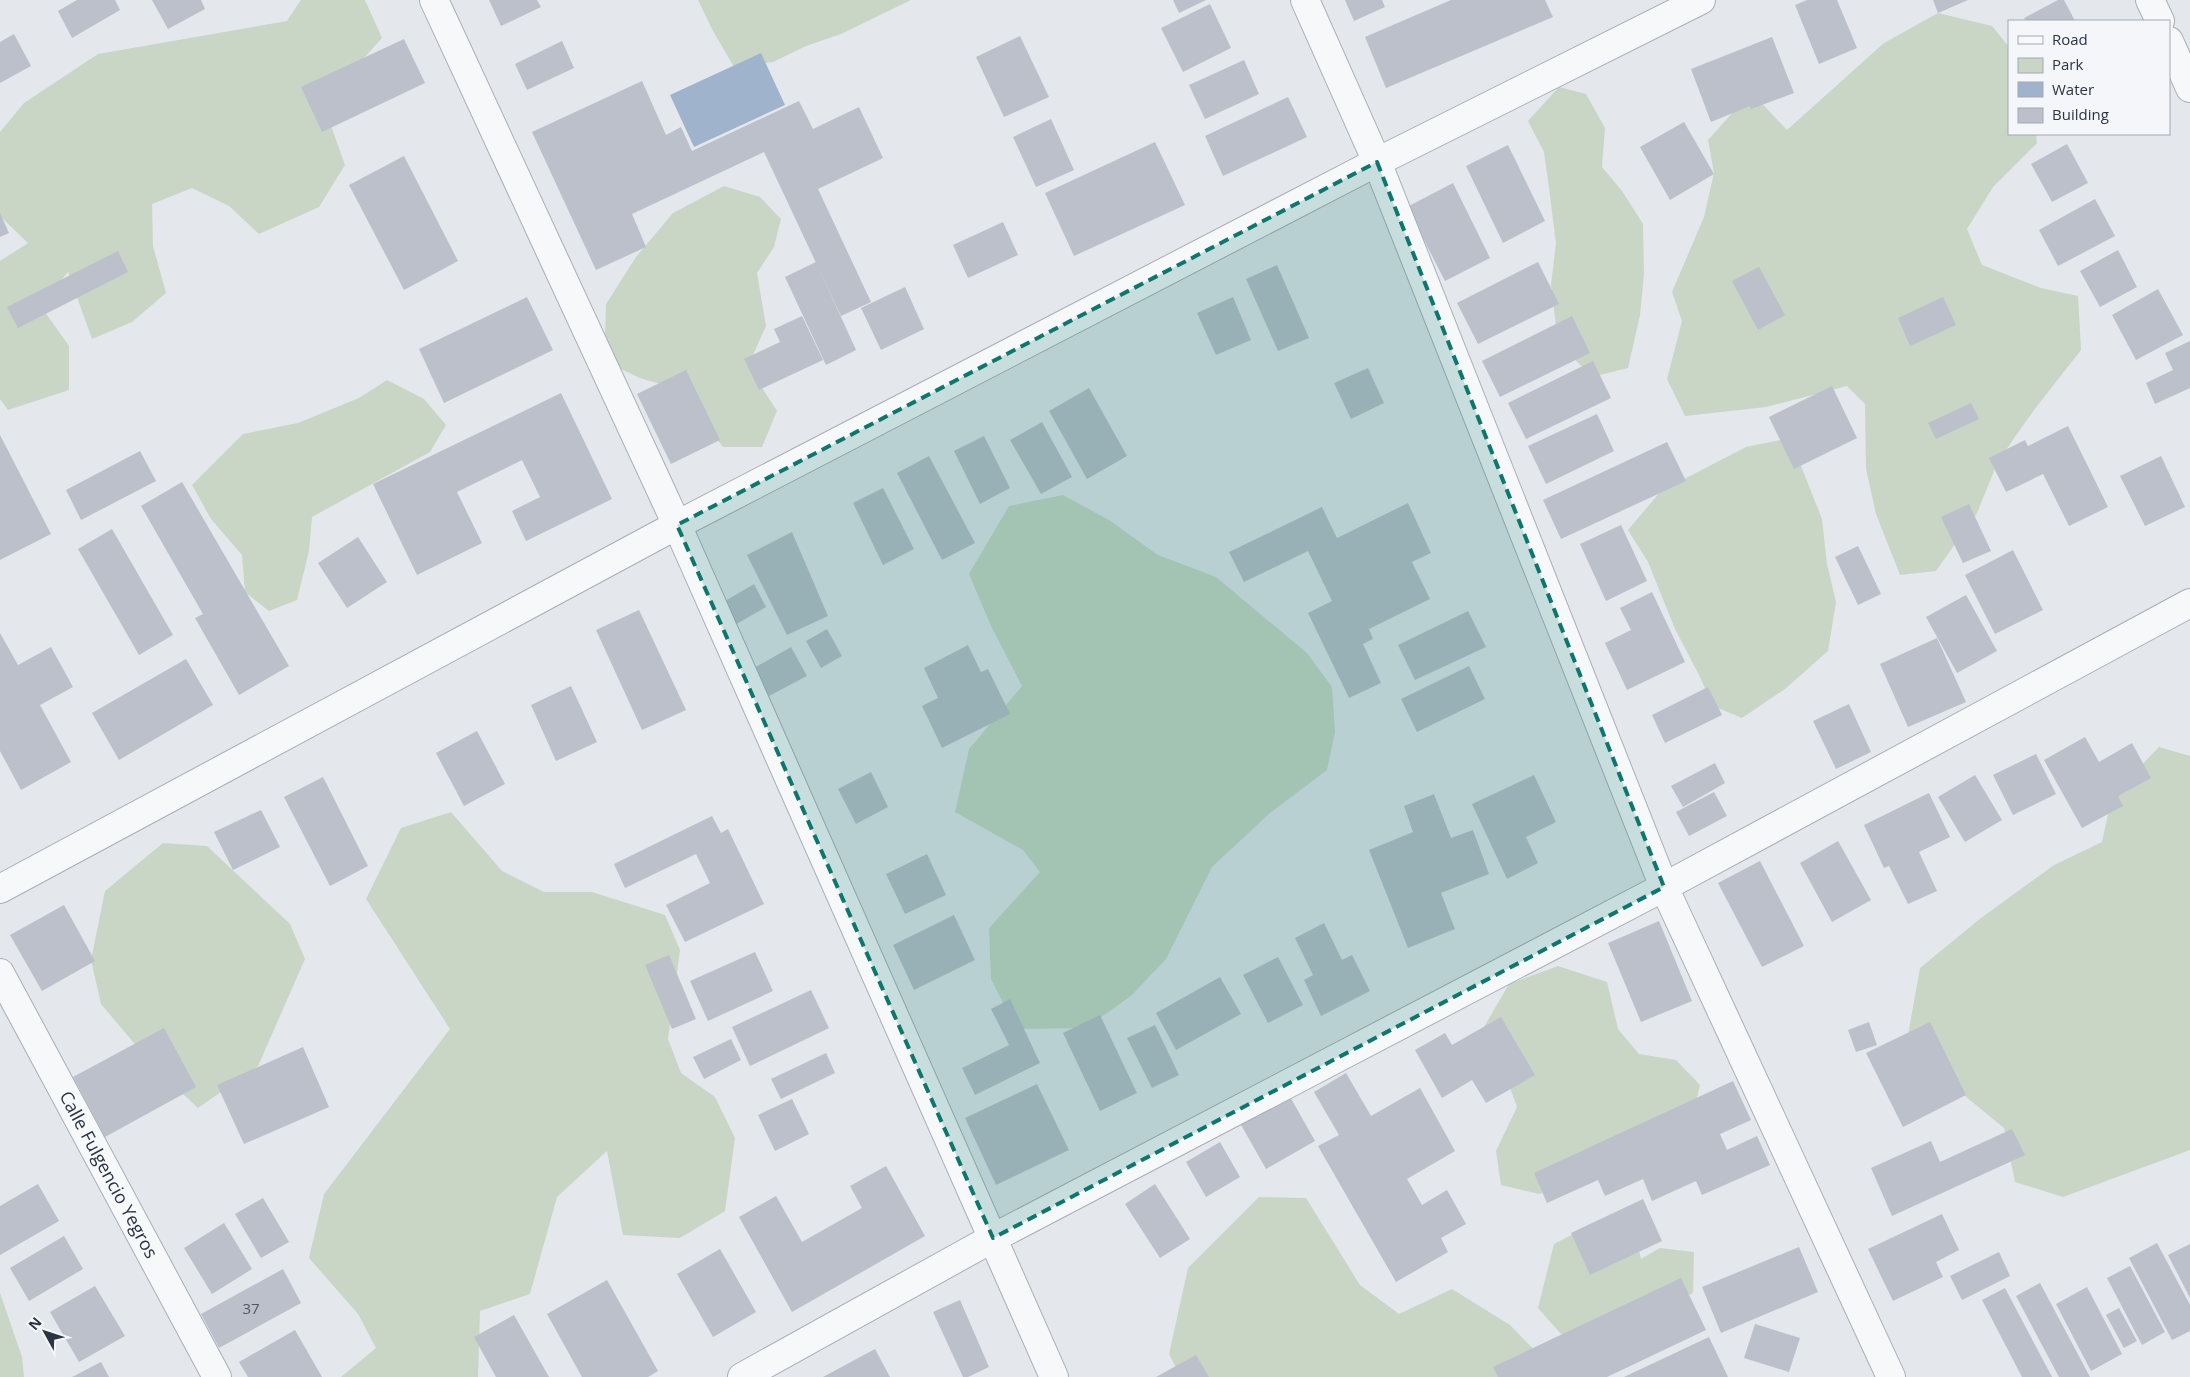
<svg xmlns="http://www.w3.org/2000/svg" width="2190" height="1377" font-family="'Open Sans',sans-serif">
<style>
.green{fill:#c9d6c5}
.water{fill:#9fb4cc}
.building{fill:#bbc0ca}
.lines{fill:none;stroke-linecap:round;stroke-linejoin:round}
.minor-casing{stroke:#a9aeb7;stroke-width:30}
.minor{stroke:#f7f8fa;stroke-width:28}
.marked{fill:#0f766e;fill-opacity:0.2;stroke:#0f766e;stroke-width:4;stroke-dasharray:10 6;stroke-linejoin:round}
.labels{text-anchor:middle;stroke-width:5;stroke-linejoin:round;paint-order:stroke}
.number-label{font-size:15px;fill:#4f5766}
.street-label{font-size:18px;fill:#2b3445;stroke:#f4f6f9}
</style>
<rect width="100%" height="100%" fill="#e4e7ec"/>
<g class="green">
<path d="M301 0H365L382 38 354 69 325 109 345 165 319 207 259 234 229 206 192 188 152 204 153 246 166 293 132 322 92 339 68 272 40 305 69 346V390L8 410 0 399V261L28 243 0 216V132L24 103 98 54 287 21Z"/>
<path d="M698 0H911L841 34 806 46 773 62 734 67 713 31Z"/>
<path d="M1938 13 1992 26 2009 47V134H2036L2037 143 1993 187 1967 229 1982 265 2041 288 2078 296 2081 350 2034 410 1998 461 1977 513 1936 571 1900 575 1876 514 1866 469 1865 404 1847 386 1766 407 1685 416 1667 379 1682 321 1672 292 1704 217 1714 173 1708 140 1751 92 1787 130 1884 43Z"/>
<path d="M1559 87 1586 94 1605 128 1602 167 1622 191 1643 224 1644 274 1640 315 1628 368 1592 377 1558 342 1551 285 1556 243 1549 188 1544 152 1528 121Z"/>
<path d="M724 186 760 197 781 219 774 247 757 273 766 326 748 366 777 411 762 447H723L680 390 640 378 621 369 605 339 606 304 636 257 673 213Z"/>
<path d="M387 380 424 399 446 425 430 452 312 517 309 551 297 600 269 611 245 592 242 555 211 519 192 485 243 434 298 423 359 398Z"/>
<path d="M1790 438 1822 519 1827 564 1836 602 1828 651 1785 689 1742 718 1713 706 1699 675 1675 629 1648 562 1628 530 1661 491 1746 447Z"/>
<path d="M1063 495 1109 520 1158 555 1216 577 1307 653 1332 687 1335 732 1327 770 1270 813 1212 867 1166 959 1132 995 1086 1028 1016 1029 991 979 989 928 1040 872 1023 850 955 812 969 749 1022 686 991 626 969 574 1009 506Z"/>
<path d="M2159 747 2190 756V1150L2063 1197 2015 1182 2004 1128 1959 1091 1908 1035 1920 968 1981 918 2054 865 2102 842 2112 796Z"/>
<path d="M451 812 502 871 544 892H592L665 915 680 950 668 1039 681 1073 715 1097 735 1138 725 1211 680 1238 623 1235 607 1151 557 1197 530 1294 480 1311 478 1377H341L376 1348 358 1314 309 1258 324 1194 450 1029 366 899 401 828Z"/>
<path d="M163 843 207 846 290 924 305 959 258 1066 198 1108 155 1068 101 1004 91 960 105 891Z"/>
<path d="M1558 966 1607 982 1618 1029 1639 1054 1676 1060 1700 1085 1689 1130 1589 1178 1539 1194 1501 1185 1496 1151 1517 1107 1505 1074 1484 1027 1509 984Z"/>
<path d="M1259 1197 1306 1198 1360 1285 1399 1314 1452 1289 1510 1325 1544 1360 1538 1377H1181L1169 1354 1188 1268Z"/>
<path d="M1602 1219 1634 1231 1641 1259 1660 1248 1694 1252 1693 1293 1614 1331 1561 1334 1538 1308 1554 1244Z"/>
<path d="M0 1293 22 1357 24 1377H0Z"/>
</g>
<path class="water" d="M761 53 785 105 694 147 670 95Z"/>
<g class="building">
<path d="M77 0H115L120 10 72 38 58 11Z"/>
<path d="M152 0H201L205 9 168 29Z"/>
<path d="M489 0H537L541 7 501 26Z"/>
<path d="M1173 0H1206L1179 13Z"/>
<path d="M1345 0H1382L1385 7 1354 21Z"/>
<path d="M1451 0H1545L1553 17 1386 88 1365 37Z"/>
<path d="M1807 0H1837L1857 48 1819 64 1795 5Z"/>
<path d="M1933 0H1968L1938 13Z"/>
<path d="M2058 0H2064L2075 21H2026L2024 18Z"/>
<path d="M1210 4 1231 48 1183 72 1161 28Z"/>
<path d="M14 34 31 66 0 83V42Z"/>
<path d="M1020 36 1049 97 1004 117 976 57Z"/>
<path d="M1772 37 1794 93 1751 109 1750 106 1711 122 1691 69Z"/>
<path d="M404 39 425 83 322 132 301 87Z"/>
<path d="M562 41 574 68 527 90 515 64Z"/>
<path d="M1244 60 1259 94 1205 119 1189 85Z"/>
<path d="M642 81 666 135 681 127 692 151 799 101 813 129 859 107 883 158 818 189 871 302 841 316 764 152 632 214 646 247 596 270 532 132Z"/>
<path d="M1288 97 1307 137 1223 176 1205 136Z"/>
<path d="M1051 119 1074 170 1036 187 1013 137Z"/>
<path d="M1684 122 1714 174 1670 200 1640 147Z"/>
<path d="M1155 142 1185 205 1074 256 1045 193Z"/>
<path d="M2067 144 2088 183 2052 202 2031 164Z"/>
<path d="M1508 145 1545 221 1503 243 1466 166Z"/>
<path d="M404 156 458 261 404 290 349 185Z"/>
<path d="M1453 183 1490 258 1445 281 1407 207Z"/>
<path d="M2095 199 2115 236 2058 266 2039 230Z"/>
<path d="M0 213 9 233 0 237Z"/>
<path d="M1003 222 1018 255 968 278 953 245Z"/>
<path d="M2118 250 2137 287 2100 307 2080 271Z"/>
<path d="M118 251 128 272 18 328 7 307Z"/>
<path d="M816 262 856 350 826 365 785 277Z"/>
<path d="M1538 262 1559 304 1478 344 1457 303Z"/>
<path d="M1277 265 1309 338 1278 351 1246 279Z"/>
<path d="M1759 267 1785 315 1758 330 1732 281Z"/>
<path d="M905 287 924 329 881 350 861 308Z"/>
<path d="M2158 289 2183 335 2136 360 2112 315Z"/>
<path d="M527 297 553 350 444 403 419 349Z"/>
<path d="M1233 297 1251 340 1216 355 1197 313Z"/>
<path d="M1943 297 1956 325 1910 346 1898 318Z"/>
<path d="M802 316 823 360 759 390 744 359 780 342 774 329Z"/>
<path d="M1572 316 1590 353 1500 397 1482 361Z"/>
<path d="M2190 341V388L2155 404 2146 383 2173 370 2165 353Z"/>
<path d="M1593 361 1611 398 1526 439 1508 403Z"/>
<path d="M1368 368 1384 403 1351 419 1334 383Z"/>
<path d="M686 370 720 440 671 464 637 394Z"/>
<path d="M1832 386 1857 438 1794 469 1769 417Z"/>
<path d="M1089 388 1127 456 1087 479 1049 411Z"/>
<path d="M561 393 612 499 526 541 512 511 540 497 522 460 457 492 482 543 417 575 373 484Z"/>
<path d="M1971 403 1979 419 1936 439 1928 423Z"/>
<path d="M1597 414 1614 451 1546 484 1528 446Z"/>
<path d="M1042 422 1072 477 1041 494 1010 440Z"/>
<path d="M2068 426 2108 507 2069 526 2043 474 2006 492 1989 458 2025 440 2028 446Z"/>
<path d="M0 435 51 534 0 560Z"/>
<path d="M984 436 1010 488 980 504 954 451Z"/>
<path d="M1667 442 1686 481 1561 539 1543 500Z"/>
<path d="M140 451 156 481 81 520 66 490Z"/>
<path d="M929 456 975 543 942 560 897 473Z"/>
<path d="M2161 456 2185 507 2145 526 2120 476Z"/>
<path d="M182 482 289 666 239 695 195 618 203 614 141 506Z"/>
<path d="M883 488 914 549 883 565 853 503Z"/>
<path d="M1408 503 1431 553 1412 562 1430 599 1369 629 1373 639 1363 644 1381 683 1349 698 1308 613 1332 601 1308 551 1244 582 1229 552 1322 507 1337 538Z"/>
<path d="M1969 504 1991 551 1963 563 1941 517Z"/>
<path d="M1621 525 1647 581 1606 601 1580 544Z"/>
<path d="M112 529 173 635 139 655 78 549Z"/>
<path d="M792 532 828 616 787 635 747 555Z"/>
<path d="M358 537 387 582 347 608 318 563Z"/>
<path d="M1858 546 1881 594 1858 605 1835 557Z"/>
<path d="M2013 550 2043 610 1995 634 1965 575Z"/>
<path d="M754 584 766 607 733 626 720 604Z"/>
<path d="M1652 592 1685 662 1627 690 1605 643 1631 630 1620 608Z"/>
<path d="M1966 595 1997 651 1957 673 1926 617Z"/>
<path d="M639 610 686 710 642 730 596 630Z"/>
<path d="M1468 611 1486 647 1415 680 1398 645Z"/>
<path d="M827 629 842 656 821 668 806 641Z"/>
<path d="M0 633 18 665 51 647 73 687 40 705 71 762 21 790 0 751Z"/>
<path d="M1937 638 1966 702 1908 727 1880 664Z"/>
<path d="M968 645 981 672 988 669 1010 714 942 748 922 706 938 698 924 668Z"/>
<path d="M791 647 807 676 769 696 754 668Z"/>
<path d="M186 659 213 705 119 760 92 713Z"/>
<path d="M1469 666 1485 699 1417 732 1401 699Z"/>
<path d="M571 686 597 742 556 761 531 705Z"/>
<path d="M1708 687 1722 715 1665 743 1652 715Z"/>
<path d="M1849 704 1871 752 1836 769 1813 721Z"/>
<path d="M477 731 505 784 464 806 436 753Z"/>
<path d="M2085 737 2099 762 2132 743 2151 778 2118 796 2123 806 2082 828 2044 760Z"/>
<path d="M2036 754 2056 794 2013 815 1993 775Z"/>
<path d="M1715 763 1725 783 1683 807 1671 786Z"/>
<path d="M871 772 888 807 856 824 838 789Z"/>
<path d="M1534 775 1556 822 1526 837 1538 863 1507 879 1472 804Z"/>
<path d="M1975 775 2002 820 1965 842 1938 797Z"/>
<path d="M323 777 368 866 330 886 284 797Z"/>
<path d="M1714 792 1727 816 1689 836 1676 812Z"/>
<path d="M1929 793 1950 837 1919 852 1937 891 1908 904 1889 866 1884 868 1864 825Z"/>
<path d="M1434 794 1451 838 1473 830 1489 874 1441 893 1455 929 1408 948 1369 850 1413 832 1404 806Z"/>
<path d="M261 810 280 847 233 870 214 832Z"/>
<path d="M712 816 721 833 728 829 764 904 685 942 666 905 710 883 696 854 625 888 614 864Z"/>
<path d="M1838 841 1871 900 1832 922 1800 863Z"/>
<path d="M927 854 946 895 905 914 886 874Z"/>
<path d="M1760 861 1804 946 1762 967 1718 883Z"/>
<path d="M64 905 95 961 42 991 10 935Z"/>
<path d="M954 915 975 960 914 990 893 945Z"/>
<path d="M1659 921 1692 1001 1641 1022 1608 943Z"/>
<path d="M1324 923 1342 960 1352 955 1370 991 1321 1016 1304 980 1313 975 1295 938Z"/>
<path d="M755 952 773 991 708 1021 690 981Z"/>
<path d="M669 955 696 1019 672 1029 645 965Z"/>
<path d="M1278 957 1303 1005 1268 1023 1243 975Z"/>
<path d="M1220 977 1241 1014 1176 1050 1156 1013Z"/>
<path d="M811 990 829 1028 750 1066 732 1027Z"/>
<path d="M1010 999 1040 1063 975 1095 962 1068 1009 1045 991 1009Z"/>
<path d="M1100 1015 1137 1093 1100 1111 1063 1033Z"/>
<path d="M1501 1017 1535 1075 1486 1103 1472 1080 1442 1098 1415 1050 1445 1033 1452 1045Z"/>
<path d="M1869 1022 1877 1045 1856 1052 1848 1030Z"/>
<path d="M1930 1022 1966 1095 1903 1127 1866 1053Z"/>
<path d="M1155 1025 1179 1075 1152 1088 1127 1038Z"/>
<path d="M164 1028 196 1087 105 1137 73 1077Z"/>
<path d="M731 1039 741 1060 704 1079 693 1057Z"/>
<path d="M303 1047 329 1107 244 1144 217 1085Z"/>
<path d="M826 1053 835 1073 781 1099 771 1079Z"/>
<path d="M1346 1073 1371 1116 1420 1088 1455 1151 1407 1179 1422 1205 1447 1190 1466 1224 1441 1238 1448 1252 1396 1282 1318 1146 1339 1135 1314 1092Z"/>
<path d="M1733 1081 1751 1120 1720 1134 1727 1150 1757 1136 1770 1165 1702 1195 1696 1181 1652 1201 1643 1179 1605 1196 1598 1180 1547 1203 1534 1173Z"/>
<path d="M1037 1084 1069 1150 996 1185 965 1118Z"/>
<path d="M1289 1095 1315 1141 1266 1169 1240 1123Z"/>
<path d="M792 1099 809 1134 775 1151 758 1115Z"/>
<path d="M2012 1129 2025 1155 1892 1216 1871 1168 1931 1141 1940 1162Z"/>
<path d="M1220 1142 1240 1177 1206 1197 1186 1162Z"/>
<path d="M886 1166 925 1236 792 1312 739 1217 776 1196 802 1242 862 1208 850 1186Z"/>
<path d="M38 1184 59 1221 0 1255V1206Z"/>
<path d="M1155 1184 1190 1239 1160 1258 1125 1204Z"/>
<path d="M263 1198 289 1242 261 1258 235 1214Z"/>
<path d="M1643 1199 1662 1241 1590 1275 1571 1233Z"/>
<path d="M1942 1214 1959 1250 1936 1262 1943 1277 1893 1301 1868 1249Z"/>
<path d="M224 1223 252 1269 212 1294 184 1248Z"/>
<path d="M64 1236 83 1269 29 1301 10 1268Z"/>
<path d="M2157 1243 2190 1305V1331L2172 1340 2129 1258Z"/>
<path d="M2190 1244V1298L2168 1255Z"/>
<path d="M1799 1247 1818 1292 1721 1333 1702 1287Z"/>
<path d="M720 1249 756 1312 713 1337 677 1274Z"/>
<path d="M1999 1252 2010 1276 1962 1300 1950 1276Z"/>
<path d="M2130 1266 2165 1332 2142 1345 2107 1278Z"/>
<path d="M283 1269 301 1303 219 1348 201 1314Z"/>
<path d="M1681 1278 1706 1330 1607 1377H1498L1493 1367Z"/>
<path d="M607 1280 658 1371 648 1377H582L547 1314Z"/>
<path d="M2040 1283 2090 1377H2059L2016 1296Z"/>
<path d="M95 1286 125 1336 79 1362 50 1312Z"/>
<path d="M2087 1287 2122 1354 2091 1371 2056 1304Z"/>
<path d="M2005 1288 2052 1377H2022L1982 1300Z"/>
<path d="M960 1300 989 1367 968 1377H963L933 1312Z"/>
<path d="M2119 1308 2137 1341 2124 1348 2106 1315Z"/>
<path d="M514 1315 549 1377H496L474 1337Z"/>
<path d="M1755 1324 1800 1338 1789 1372 1744 1358Z"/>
<path d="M295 1330 322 1377H248L239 1362Z"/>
<path d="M1709 1337 1728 1377H1624Z"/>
<path d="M875 1349 890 1377H823Z"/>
<path d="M1196 1355 1209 1377H1156Z"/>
<path d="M101 1362 109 1377H72Z"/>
</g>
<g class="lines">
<g class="minor-casing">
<g id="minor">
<path d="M434 0 677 525 1054 1377"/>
<path d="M1305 0 1377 162 1664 887 1891 1377"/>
<path d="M2150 0 2160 21"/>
<path d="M2169 41 2190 88"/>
<path d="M0 889 677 525 1377 162 1701 0"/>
<path id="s1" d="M0 973 217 1377"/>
<path d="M742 1377 993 1238 1664 887 2190 603"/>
</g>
</g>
<use href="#minor" class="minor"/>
</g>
<path class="marked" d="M1377 162 1664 887 993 1238 677 525Z"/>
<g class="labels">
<g class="number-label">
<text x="251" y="1314">37</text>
</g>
<g class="street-label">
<text dy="6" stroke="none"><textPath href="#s1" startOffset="229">Calle Fulgencio Yegros</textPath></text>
</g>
</g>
<rect x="2008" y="20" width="162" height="115" fill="#f4f6f9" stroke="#a4a8b1"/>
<rect x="2018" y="36" width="25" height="8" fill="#f7f8fa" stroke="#a4a8b1"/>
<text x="2052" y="45" font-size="15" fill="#2b3445">Road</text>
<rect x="2018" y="58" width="25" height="15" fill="#c9d6c5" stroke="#a4a8b1"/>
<text x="2052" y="70" font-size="15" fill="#2b3445">Park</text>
<rect x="2018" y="82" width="25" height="15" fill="#9fb4cc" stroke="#a4a8b1"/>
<text x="2052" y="95" font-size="15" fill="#2b3445">Water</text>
<rect x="2018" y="108" width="25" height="15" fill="#bbc0ca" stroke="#a4a8b1"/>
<text x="2052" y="120" font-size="15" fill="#2b3445">Building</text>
<g transform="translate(45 1332) rotate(310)" stroke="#f4f6f9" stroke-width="4" paint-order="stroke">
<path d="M0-4L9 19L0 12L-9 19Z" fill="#2b3445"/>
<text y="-8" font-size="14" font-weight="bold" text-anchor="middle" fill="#2b3445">N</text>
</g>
</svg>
